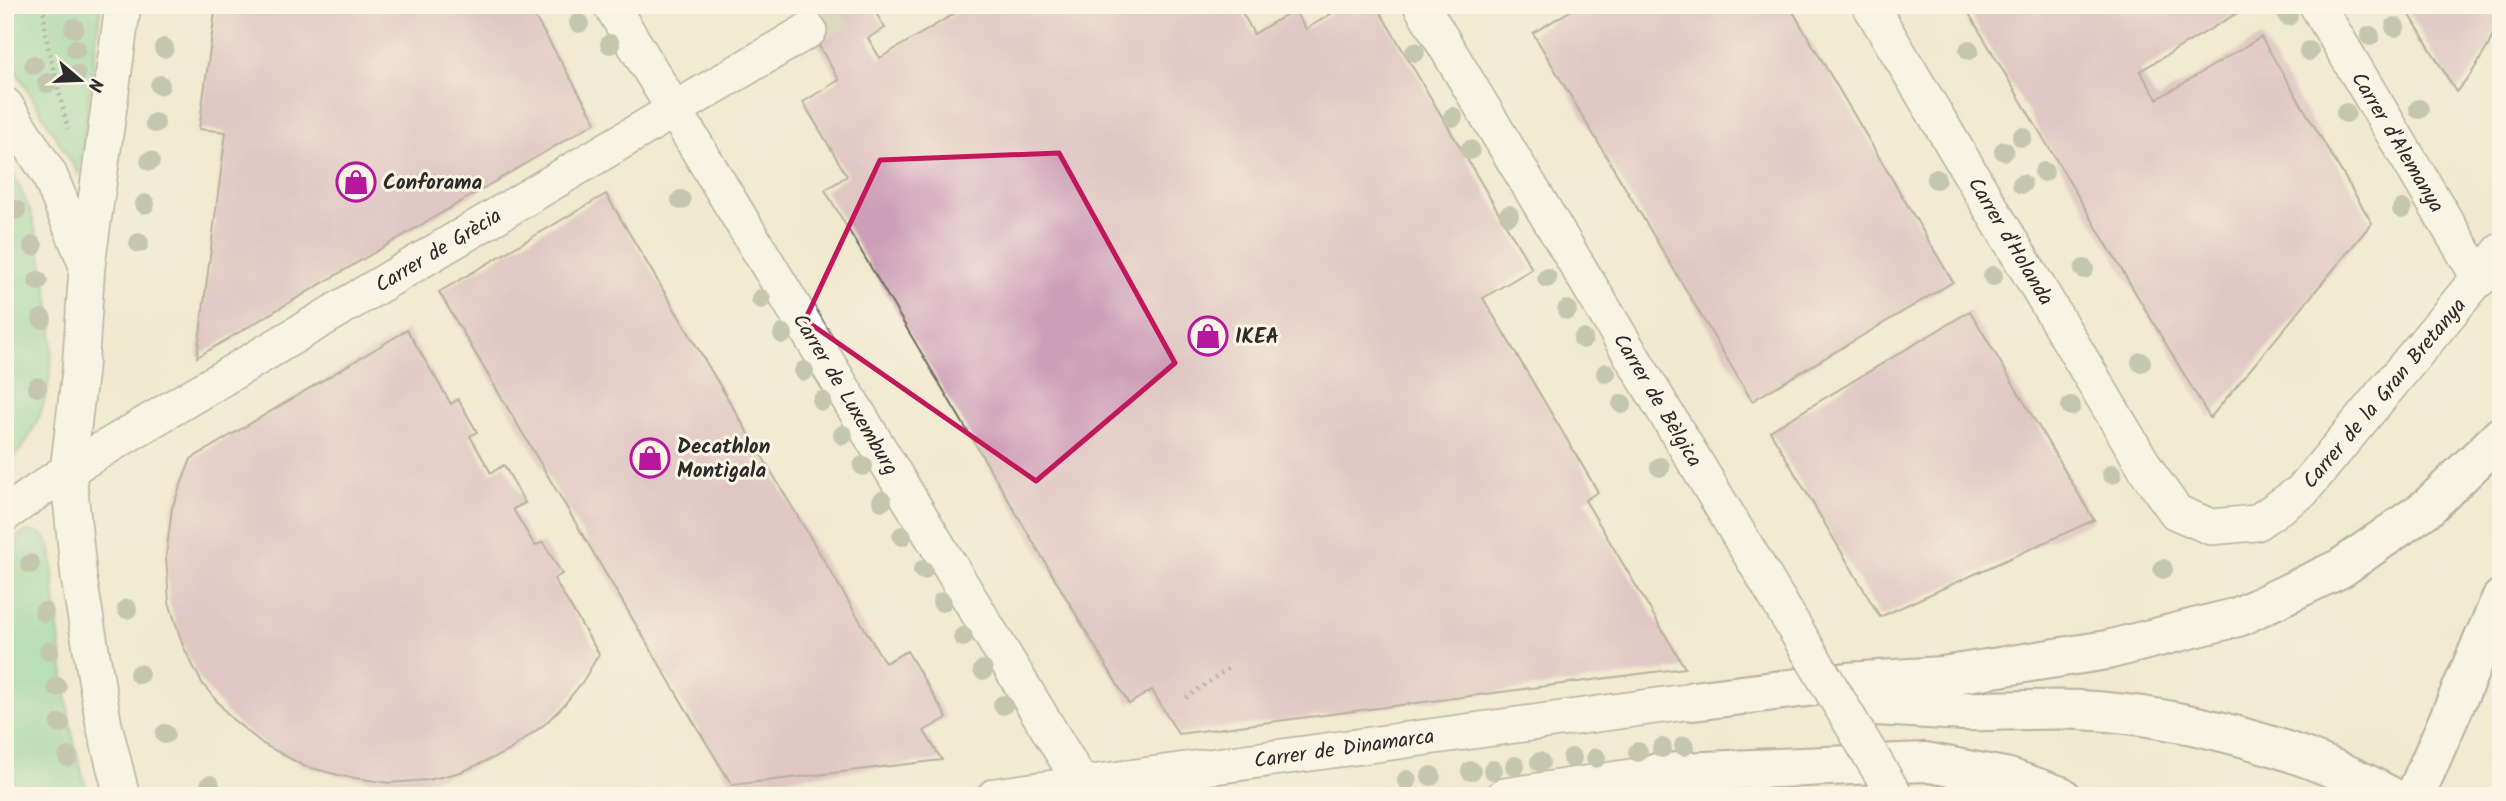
<svg xmlns="http://www.w3.org/2000/svg" width="2506" height="801" font-family="Kalam,sans-serif">
<style>
.green{fill:#79d095;stroke:#527e60;stroke-width:2}
.building{fill:#cd9eb7}
.lines{fill:none;stroke-linecap:round;stroke-linejoin:round}
.street-tunnel{stroke:#c9c3ae;stroke-width:35;stroke-dasharray:35 18;stroke-linecap:butt}
.street-casing{stroke:#706e64;stroke-width:38}
.highway-casing{stroke:#706e64;stroke-width:42}
.path{stroke:#706e64;stroke-width:4.5;stroke-dasharray:2 5;stroke-linecap:butt}
.street{stroke:#fff;stroke-width:35}
.highway{stroke:#fff;stroke-width:38}
.street-bridge-casing{stroke:#706e64;stroke-width:38;stroke-linecap:butt}
.street-bridge{stroke:#fff;stroke-width:35}
.tree{fill:#919c86}
.marked{fill:none;stroke:#c2185b;stroke-width:5;stroke-linejoin:round}
.labels{text-anchor:middle;stroke-width:6;stroke-linejoin:round;paint-order:stroke}
.street-label{font-size:21px;fill:#2b2b2b;stroke:#fcf5e5}
.poi-label{font-size:21px;font-weight:bold;fill:#2b2b2b;stroke:#fcf5e5;text-anchor:start}
</style>
<rect width="100%" height="100%" fill="#fcf5e5"/>
<filter id="ink" filterUnits="userSpaceOnUse"><feTurbulence type="fractalNoise" baseFrequency=".0143" numOctaves="2"/><feDisplacementMap in="SourceGraphic" scale="14" xChannelSelector="R" yChannelSelector="G"/><feConvolveMatrix kernelMatrix="1 2 1 2 8 2 1 2 1" color-interpolation-filters="sRGB"/></filter>
<filter id="wash" filterUnits="userSpaceOnUse"><feTurbulence type="fractalNoise" baseFrequency=".00686" numOctaves="4" result="noise"/><feDisplacementMap in="SourceGraphic" scale="28" xChannelSelector="R" yChannelSelector="G"/><feGaussianBlur stdDeviation="1.57" result="paint"/><feColorMatrix in="noise" values="0 0 0 0 0 0 0 0 0 0 0 0 0 0 0 0 0 1.4 0 .05"/><feComposite in="paint" operator="in"/></filter>
<g filter="url(#wash)">
<rect width="100%" height="100%" fill="#f1e9cf"/>
<g class="green">
<path d="M5 5H101L79 175 13 66 5 58Z"/>
<path d="M5 160C13 175 22 191 29 208 35 222 37 240 41 255 57 328 64 410 5 467Z"/>
<path d="M27 531 42 534 51 547 58 628 70 725 88 796H5V543Z"/>
</g>
<g id="blocks">
<g class="building">
<path d="M216 5H528L596 122 197 357 226 132 199 129Z"/>
<path d="M795 5H871L885 28 868 38 880 58 969 5H1238L1254 34 1294 10 1306 29 1346 5H1376L1532 269 1483 298 1598 492 1585 500 1685 668 1178 734 1152 690 1129 704 825 190 847 176 803 102 839 80Z"/>
<path d="M1580 5H1789L1953 282 1752 401 1533 33Z"/>
<path d="M1964 5H2242L2244 9 2140 71 2157 99 2261 37 2372 223 2210 418Z"/>
<path d="M2404 5H2501V16L2488 46 2471 74 2456 92Z"/>
<path d="M606 194 885 663 907 651 947 718 924 731 942 760 732 785 693 721 439 292Z"/>
<path d="M1970 311 2094 520 1880 617 1770 431Z"/>
<path d="M407 330 451 404 458 399 477 432 470 436 491 473 504 465 525 503 513 509 535 546 543 542 562 574 554 579 599 654 583 681 563 706 545 724 507 752 461 772 428 780 389 783 342 776 304 766 263 744 231 718 202 683 183 646 169 602 166 556 172 508 191 459Z"/>
</g>
</g>
</g>
<g filter="url(#ink)">
<use href="#blocks" fill-opacity="0" stroke="#706e64" stroke-width="2"/>
<g class="lines">
<path class="street-tunnel" d="M809 30 852 5"/>
<g class="street-casing">
<g id="street">
<path d="M611 5 1081 783"/>
<path d="M1421 5 1778 600"/>
<path d="M1870 5 2151 477 2176 512 2211 527 2256 523 2302 491 2501 251"/>
<path d="M2317 5 2480 279"/>
<path d="M5 105 49 174 86 263"/>
<path d="M5 514 68 470 809 30"/>
<path d="M122 796 104 725 79 579 68 470 80 370 87 266 123 5"/>
<path d="M995 796 1693 701"/>
<path d="M1504 796 1657 773"/>
</g>
</g>
<g class="highway-casing">
<g id="highway">
<path d="M1693 701 1847 682 1942 676 2107 650 2238 617 2341 568 2428 507 2501 436"/>
<path d="M1846 705C1885 706 1924 709 1963 711 2002 712 2041 708 2080 710 2180 715 2302 747 2390 796"/>
<path d="M1657 773 1925 762 2009 778 2061 796"/>
<path d="M2415 796 2501 599"/>
</g>
</g>
<g class="path">
<path d="M43 5 47 43 68 129"/>
<path d="M1186 698 1232 666"/>
</g>
<use href="#street" class="street"/>
<use href="#highway" class="highway"/>
<g class="street-bridge-casing">
<path id="street-bridge" d="M1778 600 1895 796"/>
</g>
<use href="#street-bridge" class="street-bridge"/>
</g>
<g class="tree">
<circle cx="2288" cy="16" r="10"/>
<circle cx="579" cy="23" r="10"/>
<circle cx="2395" cy="27" r="10"/>
<circle cx="74" cy="28" r="10"/>
<circle cx="2370" cy="36" r="10"/>
<circle cx="610" cy="44" r="10"/>
<circle cx="164" cy="48" r="10"/>
<circle cx="76" cy="49" r="10"/>
<circle cx="1969" cy="50" r="10"/>
<circle cx="2309" cy="51" r="10"/>
<circle cx="1415" cy="52" r="10"/>
<circle cx="34" cy="65" r="10"/>
<circle cx="76" cy="75" r="10"/>
<circle cx="47" cy="83" r="10"/>
<circle cx="160" cy="85" r="10"/>
<circle cx="2419" cy="109" r="10"/>
<circle cx="2346" cy="113" r="10"/>
<circle cx="1453" cy="117" r="10"/>
<circle cx="155" cy="123" r="10"/>
<circle cx="2022" cy="137" r="10"/>
<circle cx="1470" cy="150" r="10"/>
<circle cx="2004" cy="151" r="10"/>
<circle cx="150" cy="161" r="10"/>
<circle cx="2044" cy="172" r="10"/>
<circle cx="1936" cy="179" r="10"/>
<circle cx="2022" cy="184" r="10"/>
<circle cx="681" cy="200" r="10"/>
<circle cx="145" cy="204" r="10"/>
<circle cx="2402" cy="209" r="10"/>
<circle cx="16" cy="210" r="10"/>
<circle cx="1509" cy="215" r="10"/>
<circle cx="139" cy="243" r="10"/>
<circle cx="33" cy="246" r="10"/>
<circle cx="2084" cy="269" r="10"/>
<circle cx="1993" cy="276" r="10"/>
<circle cx="1547" cy="278" r="10"/>
<circle cx="38" cy="281" r="10"/>
<circle cx="761" cy="299" r="10"/>
<circle cx="1567" cy="310" r="10"/>
<circle cx="42" cy="319" r="10"/>
<circle cx="783" cy="334" r="10"/>
<circle cx="1583" cy="339" r="10"/>
<circle cx="2141" cy="362" r="10"/>
<circle cx="804" cy="371" r="10"/>
<circle cx="1606" cy="373" r="10"/>
<circle cx="37" cy="387" r="10"/>
<circle cx="822" cy="401" r="10"/>
<circle cx="1622" cy="404" r="10"/>
<circle cx="2071" cy="406" r="10"/>
<circle cx="843" cy="435" r="10"/>
<circle cx="863" cy="466" r="10"/>
<circle cx="1660" cy="467" r="10"/>
<circle cx="2112" cy="474" r="10"/>
<circle cx="882" cy="501" r="10"/>
<circle cx="902" cy="536" r="10"/>
<circle cx="30" cy="564" r="10"/>
<circle cx="2163" cy="569" r="10"/>
<circle cx="923" cy="570" r="10"/>
<circle cx="942" cy="602" r="10"/>
<circle cx="127" cy="609" r="10"/>
<circle cx="44" cy="612" r="10"/>
<circle cx="963" cy="637" r="10"/>
<circle cx="49" cy="651" r="10"/>
<circle cx="983" cy="670" r="10"/>
<circle cx="139" cy="674" r="10"/>
<circle cx="57" cy="687" r="10"/>
<circle cx="1003" cy="705" r="10"/>
<circle cx="60" cy="724" r="10"/>
<circle cx="165" cy="734" r="10"/>
<circle cx="1684" cy="746" r="10"/>
<circle cx="1662" cy="748" r="10"/>
<circle cx="1638" cy="752" r="10"/>
<circle cx="68" cy="757" r="10"/>
<circle cx="1572" cy="758" r="10"/>
<circle cx="1596" cy="758" r="10"/>
<circle cx="1540" cy="762" r="10"/>
<circle cx="1515" cy="766" r="10"/>
<circle cx="1493" cy="770" r="10"/>
<circle cx="1471" cy="771" r="10"/>
<circle cx="1431" cy="776" r="10"/>
<circle cx="1407" cy="780" r="10"/>
<circle cx="210" cy="785" r="10"/>
</g>
</g>
<path d="M0 0H2506V801H0ZM1059 153 1175 363 1036 481 805 320 880 160Z" fill="#f1e9cf" fill-opacity=".55" fill-rule="evenodd"/>
<path class="marked" d="M1059 153 1175 363 1036 481 805 320 880 160Z"/>
<defs>
<g id="shop-ring" transform="scale(2.0125)"><circle r="9.5" fill="#fcf5e5" stroke="#b5179e" stroke-width="1.5"/><path d="M-5-2.5h2.3a2.7 3.5 0 0 1 5.4 0H5L5.5 6h-11ZM-1.5-2.5h3a1.5 2.3 0 0 0-3 0Z" fill="#b5179e"/></g>
</defs>
<g fill-rule="evenodd">
<use href="#shop-ring" x="356" y="182"/>
<use href="#shop-ring" x="1208" y="336"/>
<use href="#shop-ring" x="650" y="458"/>
</g>
<g class="labels">
<g class="street-label">
<text transform="translate(2398 142) rotate(59)" y="7">Carrer d'Alemanya</text>
<text transform="translate(2011 241) rotate(59)" y="7">Carrer d'Holanda</text>
<text transform="translate(438 250) rotate(-31)" y="7">Carrer de Grècia</text>
<text transform="translate(2384 393) rotate(-50)" y="7">Carrer de la Gran Bretanya</text>
<text transform="translate(846 394) rotate(59)" y="7">Carrer de Luxemburg</text>
<text transform="translate(1658 400) rotate(59)" y="7">Carrer de Bèlgica</text>
<text transform="translate(1344 748) rotate(-8)" y="7">Carrer de Dinamarca</text>
</g>
<g class="poi-label">
<text x="383" y="189">Conforama</text>
<text x="1235" y="343">IKEA</text>
<text x="677" y="453">Decathlon<tspan x="677" dy="24">Montigala</tspan></text>
</g>
</g>
<rect width="2506" height="801" fill="none" stroke="#fcf5e5" stroke-width="28"/>
<g transform="translate(80 80) rotate(109)" stroke="#fcf5e5" stroke-width="5" paint-order="stroke">
<path d="M0-5L12 26L0 18L-12 26Z" fill="#2b2b2b"/>
<text y="-10" font-size="19" font-weight="bold" text-anchor="middle" fill="#2b2b2b">N</text>
</g>
</svg>
